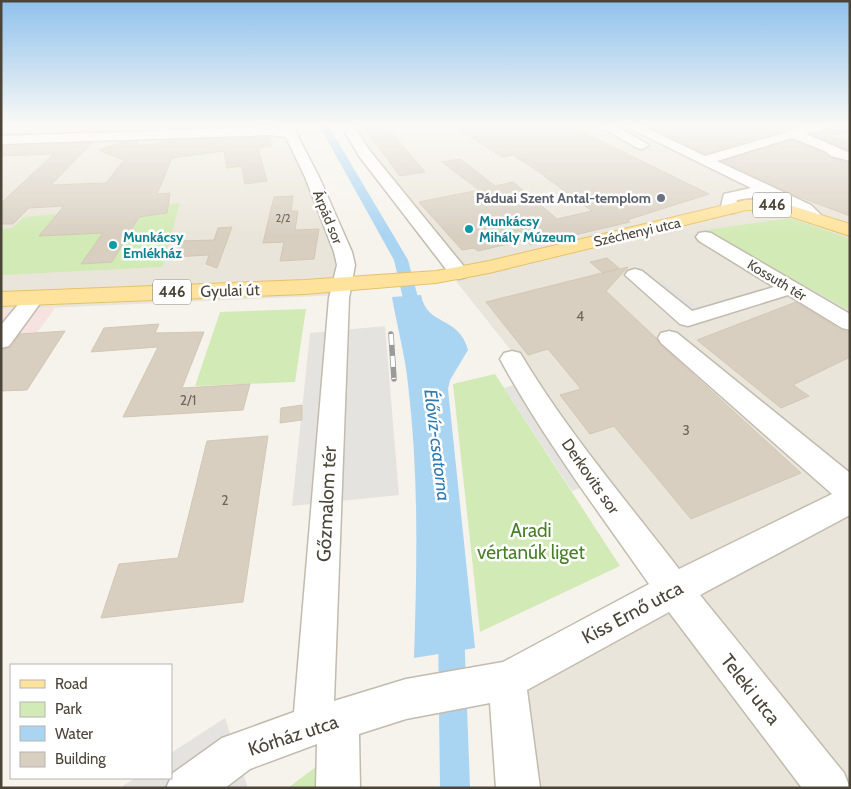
<svg xmlns="http://www.w3.org/2000/svg" width="851" height="789" font-family="Cabin,sans-serif">
<style>
.residential{fill:#eae5da}
.medical{fill:#f6e3e0}
.green{fill:#d2eab5}
.parking{fill:#e5e3e0}
.water{fill:#a9d4f2}
.lines{fill:none;stroke-linecap:round;stroke-linejoin:round}
.canal{fill:#a9d4f2;fill-rule:evenodd}
.building{fill:#d8cfc1;stroke:#d3c7b4}
.minor-casing{stroke:#c2bbae;stroke-width:3}
.major-casing{stroke:#e6c16a;stroke-width:2}
.minor{fill:#fff;fill-rule:evenodd}
.major{fill:#ffe39c;fill-rule:evenodd}
.rail-casing{stroke:#9a9a9a;stroke-width:5.5}
.rail{stroke:#fff;stroke-width:4;stroke-dasharray:11;stroke-linecap:butt}
.worship-dot{fill:#6b7280;stroke:#fff;stroke-width:2}
.culture-dot{fill:#0f9aa8;stroke:#fff;stroke-width:2}
.labels{text-anchor:middle;stroke-width:5;stroke-linejoin:round;paint-order:stroke}
.far-number-label{font-size:11px;fill:#6e675b}
.far-worship-label{font-size:14px;font-weight:bold;fill:#5b616d;stroke:#fff;text-anchor:end}
.far-street-label{font-size:14px;fill:#4b4439;stroke:#fff}
.far-culture-label{font-size:14px;font-weight:bold;fill:#0d838f;stroke:#fff;text-anchor:start}
.number-label{font-size:14px;fill:#6e675b}
.shield{fill:#fff;stroke:#817c74;stroke-width:1}
.shield-label{font-size:15px;font-weight:bold;fill:#4b4439}
.street-label{font-size:16px;fill:#4b4439;stroke:#fff}
.water-label{font-size:18px;font-style:italic;fill:#2e7ab2;stroke:#fff}
.near-street-label{font-size:19px;fill:#4b4439;stroke:#fff}
.near-park-label{font-size:19px;fill:#4a7f2a;stroke:#fff}
</style>
<rect width="100%" height="100%" fill="#f6f3ec"/>
<g class="residential">
<path d="M1 125H288L346 247 342 295 1 310Z"/>
<path d="M346 125H850V788H517L507 680 679 585 513 353 455 280 409 210Z"/>
</g>
<path class="medical" d="M55 308 1 382V310Z"/>
<g class="green">
<path d="M180 203 162 267 1 275V229L12 228 24 217Z"/>
<path d="M791 218 850 239V311L705 230Z"/>
<path d="M306 309 295 382 195 386 220 312Z"/>
<path d="M495 374 620 566 480 632 453 384Z"/>
<path d="M338 750 337 788H288Z"/>
</g>
<g class="parking">
<path d="M662 280 698 308 681 314 648 285Z"/>
<path d="M385 326 399 495 292 506 310 333Z"/>
<path d="M525 382 595 483 572 491 504 388Z"/>
<path d="M225 718 248 788H120L135 778H171V753Z"/>
</g>
<path class="water" d="M421 295C427 327 459 315 468 350L450 380 448 389 475 648 414 658C417 567 419 475 408 384 405 355 397 326 392 297Z"/>
<g class="lines">
<g class="canal">
<path d="M319 125H328L408 260 424 320 421 323H411L408 320 394 260Z"/>
<path d="M451 615 460 619 464 628 470 788H440L438 628 442 619Z"/>
</g>
</g>
<g class="building">
<path d="M452 125H568L709 194 627 220 630 222 531 245 525 240 478 251 474 248 462 250 419 202 479 190 442 162 460 159 495 186 513 182 557 219 592 211 544 176H545L513 155 502 157Z"/>
<path d="M645 125H799L705 154Z"/>
<path d="M832 125H850V131L829 136 850 142V151L812 134 828 130Z"/>
<path d="M386 126 425 172 400 176 365 129Z"/>
<path d="M269 137 272 146 258 148 267 181 245 184 242 166 227 168 224 151 172 158 157 194 170 193 167 213 139 217 112 262 81 264 103 233 39 236 64 206 29 208 13 224H1V203L54 154 1 156V146L92 143 51 185 106 183 124 160 98 150 123 142 136 141 139 145 157 144 160 141Z"/>
<path d="M792 140 824 153 831 158 850 163V216L794 195 722 161Z"/>
<path d="M293 196 291 211H298L295 230 319 229 314 259 280 261 284 242 263 243 274 197Z"/>
<path d="M232 227 217 268 206 264 209 255 173 257 181 241 214 240 218 228Z"/>
<path d="M607 258 620 269 628 267 606 291 656 338 660 344 801 473 691 519 614 426 590 434 560 395 581 389 548 349 528 355 486 302 618 269 603 273 590 262Z"/>
<path d="M796 302 841 330 850 333V357L793 385 809 396 781 408 697 340Z"/>
<path d="M159 324 155 333 204 332 182 388 250 384 243 410 123 417 158 347 91 352 104 328Z"/>
<path d="M65 331 27 390 1 391V350L11 347 20 334Z"/>
<path d="M302 405V420L280 423 281 408Z"/>
<path d="M268 436 243 602 101 618 119 564 178 558 207 441Z"/>
</g>
<g class="lines">
<g class="minor-casing">
<g id="minor">
<path d="M280 125H292L319 177 352 252 355 265 349 298 334 701 406 679 503 662 649 584C598 511 543 438 500 359L504 353 512 351 520 353C566 430 625 499 679 569L832 494 661 343 658 338 661 333 669 331 677 333 850 473V515L700 595 844 773 850 788H802L669 612 527 690 540 788H496L490 703 406 719 359 734 360 788H316L317 744 250 769 225 788H166L173 773 222 738 294 712 329 298 337 265 334 252 305 177 286 137 269 135 1 144V136L269 127 282 129Z"/>
<path d="M341 125H353L370 151 466 269 469 273 466 277 459 279 452 277 359 156Z"/>
<path d="M598 125H614L649 145 642 149 637 148Z"/>
<path d="M623 125H640L705 156 784 133C791 126 819 125 830 125L828 128 806 134 850 153V161L831 156 825 151 792 138 717 161 811 205 823 217 821 221H809C787 200 767 194 737 200L734 213H722L720 210 724 194 751 188Z"/>
<path d="M705 232 711 233 850 314V330L842 328 788 295 688 326 680 324 625 275 628 271 635 269 642 271 692 311 774 287 699 241 696 237 699 233Z"/>
<path d="M34 292 41 294 44 298 9 346 1 348V325L27 294Z"/>
</g>
</g>
<g class="major-casing">
<path id="major" d="M746 200H773L850 224V236L771 210H746L489 273 436 283 305 294 1 306V292L305 280 436 271 489 261Z"/>
</g>
<use href="#minor" class="minor"/>
<use href="#major" class="major"/>
<g class="rail-casing">
<path id="rail" d="M391 334 394 379"/>
</g>
<use href="#rail" class="rail"/>
</g>
<linearGradient id="sky" x2="0" y2="1"><stop stop-color="#8fc1ec"/><stop offset="0.53" stop-color="#fbfaf6"/><stop offset="1" stop-color="#fbfaf6" stop-opacity="0"/></linearGradient>
<rect width="851" height="236" fill="url(#sky)"/>
<circle class="worship-dot" cx="661" cy="198" r="5"/>
<g class="culture-dot">
<circle cx="469" cy="229" r="5"/>
<circle cx="113" cy="245" r="5"/>
</g>
<g class="labels">
<g class="far-number-label">
<text x="283" y="222">2/2</text>
</g>
<g class="far-worship-label">
<text x="651" y="203">Páduai Szent Antal-templom</text>
</g>
<g class="far-street-label">
<text transform="translate(328 217) rotate(68)" y="5">Árpád sor</text>
<text transform="translate(637 232) rotate(-13)" y="5">Széchenyi utca</text>
<text transform="translate(777 280) rotate(31)" y="5">Kossuth tér</text>
</g>
<g class="far-culture-label">
<text x="479" y="226">Munkácsy<tspan x="479" dy="16">Mihály Múzeum</tspan></text>
<text x="123" y="242">Munkácsy<tspan x="123" dy="16">Emlékház</tspan></text>
</g>
<g class="number-label">
<text x="580" y="321">4</text>
<text x="188" y="405">2/1</text>
<text x="686" y="435">3</text>
<text x="225" y="505">2</text>
</g>
<g class="shield">
<rect x="753" y="192.5" width="38" height="25" rx="4"/>
<rect x="153" y="279.5" width="38" height="25" rx="4"/>
</g>
<g class="shield-label">
<text x="772" y="210">446</text>
<text x="172" y="297">446</text>
</g>
<g class="street-label">
<text transform="translate(230 290) rotate(-2)" y="6">Gyulai út</text>
<text transform="translate(591 476) rotate(55)" y="6">Derkovits sor</text>
</g>
<g class="water-label">
<text transform="translate(437 445) rotate(83)" y="6">Élővíz-csatorna</text>
</g>
<g class="near-street-label">
<text transform="translate(326 504) rotate(-87)" y="7">Gőzmalom tér</text>
<text transform="translate(632 612) rotate(-28)" y="7">Kiss Ernő utca</text>
<text transform="translate(751 689) rotate(52)" y="7">Teleki utca</text>
<text transform="translate(293 735) rotate(-18)" y="7">Kórház utca</text>
</g>
<g class="near-park-label">
<text x="531" y="537">Aradi<tspan x="531" dy="22">vértanúk liget</tspan></text>
</g>
</g>
<rect width="851" height="789" fill="none" stroke="#4b4439" stroke-width="5"/>
<rect x="10" y="664" width="162" height="115" fill="#ffffff" stroke="#b7b4b0"/>
<rect x="20" y="680" width="25" height="8" fill="#ffe39c" stroke="#b7b4b0"/>
<text x="55" y="689" font-size="15" fill="#4b4439">Road</text>
<rect x="20" y="702" width="25" height="15" fill="#d2eab5" stroke="#b7b4b0"/>
<text x="55" y="714" font-size="15" fill="#4b4439">Park</text>
<rect x="20" y="726" width="25" height="15" fill="#a9d4f2" stroke="#b7b4b0"/>
<text x="55" y="739" font-size="15" fill="#4b4439">Water</text>
<rect x="20" y="752" width="25" height="15" fill="#d8cfc1" stroke="#b7b4b0"/>
<text x="55" y="764" font-size="15" fill="#4b4439">Building</text>
</svg>
